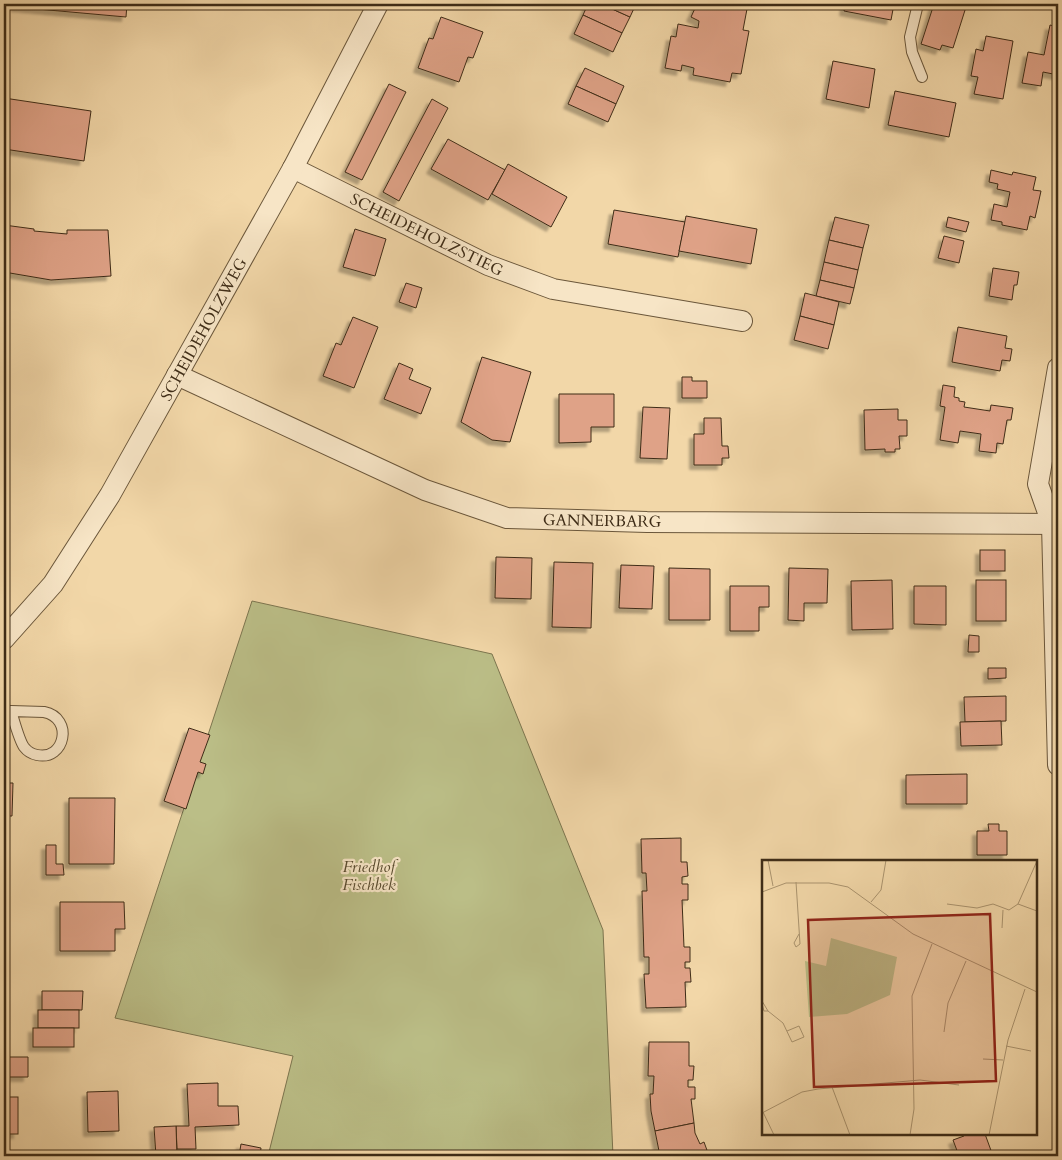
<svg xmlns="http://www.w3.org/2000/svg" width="1062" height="1160" font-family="Cardo,serif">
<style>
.green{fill:#bbbe87;stroke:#7c754f}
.building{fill:#dfa287;stroke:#3e2c17;filter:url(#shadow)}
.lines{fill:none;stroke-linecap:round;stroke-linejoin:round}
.lane-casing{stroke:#6b573b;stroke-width:12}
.street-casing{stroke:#6b573b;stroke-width:22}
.lane{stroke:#f7e5c6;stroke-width:10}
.street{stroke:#f7e5c6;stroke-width:20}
.labels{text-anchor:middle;stroke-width:4.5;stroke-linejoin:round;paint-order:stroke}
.street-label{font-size:16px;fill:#3e2c17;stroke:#f7e5c6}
.park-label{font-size:16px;font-style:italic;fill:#57492d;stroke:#f7e5c6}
.inset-road{fill:none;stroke:#aa936e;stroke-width:1}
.view{fill:#8f2418;fill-opacity:0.15;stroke:#8f2418;stroke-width:2.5}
.inset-edge{fill:none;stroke:#3e2c17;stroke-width:2.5}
</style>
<defs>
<filter id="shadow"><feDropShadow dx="-4.5" dy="4.5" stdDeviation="1" flood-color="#0004"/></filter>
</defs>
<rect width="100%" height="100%" fill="#f2d7a8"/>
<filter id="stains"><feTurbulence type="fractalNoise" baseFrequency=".004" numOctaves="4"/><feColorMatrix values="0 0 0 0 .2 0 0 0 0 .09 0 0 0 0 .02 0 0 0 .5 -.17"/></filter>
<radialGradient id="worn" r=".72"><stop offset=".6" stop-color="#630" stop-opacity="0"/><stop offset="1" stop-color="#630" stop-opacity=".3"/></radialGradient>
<path class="green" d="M252 601 492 654 603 930 613 1156H268L293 1056 115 1018Z"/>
<g class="building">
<path d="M15 4H127L126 17 15 7Z"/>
<path d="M588 4H601L630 17 622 33 583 15Z"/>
<path d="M601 4H636L630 17Z"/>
<path d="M697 4H733L747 9 743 30 749 31 741 74 732 73 730 82 693 75 694 68 682 65 681 71 665 68 671 36 676 37 678 24 698 28 699 21 691 17Z"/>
<path d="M845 4H894L891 20 844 11Z"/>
<path d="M934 4H955L966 7 953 48 942 45 940 50 921 44Z"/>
<path d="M583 15 622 33 613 52 574 34Z"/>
<path d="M441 17 483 32 473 58 468 57 459 82 418 68 429 38 433 39Z"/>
<path d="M1050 25 1058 27V75L1043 72 1041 86 1022 83 1028 52 1044 55Z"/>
<path d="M986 36 1013 41 1003 99 974 94 978 77 971 76 976 49 983 51Z"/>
<path d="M833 61 875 69 869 108 826 99Z"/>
<path d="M585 68 624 86 616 104 576 86Z"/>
<path d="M389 84 406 92 362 180 345 172Z"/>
<path d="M576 86 616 104 608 122 568 104Z"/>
<path d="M895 91 956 103 949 137 888 125Z"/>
<path d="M4 98 91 111 84 161 4 149Z"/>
<path d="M432 99 448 108 399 201 383 192Z"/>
<path d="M448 139 505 170 488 200 431 169Z"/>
<path d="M508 164 567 197 551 227 492 194Z"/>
<path d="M991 170 1012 175 1013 172 1036 177 1033 190 1041 191 1035 218 1030 216 1027 230 1002 225V222L991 220 994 204 1007 207 1010 192 997 189 998 184 989 182Z"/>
<path d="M614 210 685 222 678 257 608 244Z"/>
<path d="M686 216 757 229 751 264 679 251Z"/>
<path d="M835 217 869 225 863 248 829 240Z"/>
<path d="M948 217 969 222 966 232 946 227Z"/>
<path d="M4 225 34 229V231L67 234V230H108L111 276 51 280 4 272Z"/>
<path d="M355 229 386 239 375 276 343 267Z"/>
<path d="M944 236 964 241 959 263 938 258Z"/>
<path d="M829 240 863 248 858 270 824 262Z"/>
<path d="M824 262 858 270 854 288 820 280Z"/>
<path d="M993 268 1019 272 1017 285H1014L1012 300 989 296Z"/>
<path d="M820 280 854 288 850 304 816 296Z"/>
<path d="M406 283 422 288 416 308 399 302Z"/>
<path d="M805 293 839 302 834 325 800 316Z"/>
<path d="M800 316 834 325 828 349 794 340Z"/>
<path d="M353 317 378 327 354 388 323 376 336 343 341 345Z"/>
<path d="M958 327 1007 336 1005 348 1012 349 1010 361 1002 360 1000 371 952 362Z"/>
<path d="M482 357 531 372 510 442 492 440 461 422Z"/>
<path d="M399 363 413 369 409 379 431 388 421 414 384 399Z"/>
<path d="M682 377H692V381H707V398H682Z"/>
<path d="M943 385 955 387 954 397 959 398V401L965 402 964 407 990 411 991 405 1013 408 1011 420H1007L1003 444 997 443 996 453 979 451 981 434 960 431 958 443 940 440 945 407 940 406Z"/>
<path d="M559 394H614V427H591V442L559 443Z"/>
<path d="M643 407 670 408 667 459 640 458Z"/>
<path d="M898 409V420H907V436H899L900 449H895V452H885V449L865 450 864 410Z"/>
<path d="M704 418H721L722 446H728L729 458H722V465H694V434H704Z"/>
<rect x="980" y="550" width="25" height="21"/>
<path d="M496 557 532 558 531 599 495 598Z"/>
<path d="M554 562 593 563 591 628 552 627Z"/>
<path d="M621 565 654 566 652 609 619 608Z"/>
<path d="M669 568 710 569V620H669Z"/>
<path d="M789 568 828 569 827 603H804V621L788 620Z"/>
<path d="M892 580 893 629 852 630 851 581Z"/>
<rect x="976" y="580" width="30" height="41"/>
<path d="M730 586H769V607H759V631H730Z"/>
<path d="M914 586H946V625L914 624Z"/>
<path d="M969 635 979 636V652H968Z"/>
<path d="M988 668H1006V678L988 679Z"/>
<path d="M1006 696V721L965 722 964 697Z"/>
<path d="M1001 721 1002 745 961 746 960 722Z"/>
<path d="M189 728 210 735 200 762 206 764 203 774 198 772 186 809 164 801Z"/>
<path d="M967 774V804H906V775Z"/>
<path d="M4 783H13L12 816H4Z"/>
<path d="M69 798H115L114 864H69Z"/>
<path d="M988 824H999V831H1007V855H977V831H989Z"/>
<path d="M681 838V862H687L688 876 682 877V884H688V900H682L684 947H690V962H685V968H690L691 982H685L686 1007 646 1008 644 974H649V957H644L642 891H647L646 873H642L641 839Z"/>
<path d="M46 845H56V864H63L64 875H46Z"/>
<path d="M60 902H124L125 929H115V951H60Z"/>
<path d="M42 991H83L82 1010H42Z"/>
<rect x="38" y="1010" width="41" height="18"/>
<rect x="33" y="1028" width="41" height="19"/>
<path d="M649 1042H689V1066H694L693 1080H688V1087H695V1099H691L694 1123 655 1131 651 1111 650 1094H653L654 1076H648Z"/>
<path d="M7 1057H28V1077H8Z"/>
<path d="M218 1083V1106H238L239 1125 195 1127 196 1149H177L176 1126H189L187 1084Z"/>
<path d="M118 1091 119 1131 88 1132 87 1092Z"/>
<rect x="4" y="1097" width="14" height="37"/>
<path d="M694 1123 695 1133 700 1144 704 1142 708 1153 702 1155V1156H660L655 1131Z"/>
<path d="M176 1126 177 1156H156L154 1127Z"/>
<path d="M963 1134H985L993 1156H959L953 1140 964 1136Z"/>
<path d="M241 1144 261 1148 260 1156H239Z"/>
</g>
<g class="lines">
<g class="lane-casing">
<g id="lane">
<path d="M918 4 910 37 912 52 922 77"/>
<path d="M11 711 44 712C74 718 65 761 37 755 32 754 27 751 24 747 19 740 14 720 11 711Z"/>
</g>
</g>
<g class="street-casing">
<g id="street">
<path d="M293 168 488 265 553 289 742 321"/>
<path d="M1058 368 1038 484 1052 524 1058 765"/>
<path d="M177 375 425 490 507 518 647 522 1058 524"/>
<path d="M4 639 53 584 110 495 293 168 378 4"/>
</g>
</g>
<use href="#lane" class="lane"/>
<use href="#street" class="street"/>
</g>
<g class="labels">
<g class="street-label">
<text transform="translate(427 234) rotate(26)" y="6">SCHEIDEHOLZSTIEG</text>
<text transform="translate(203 329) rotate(-61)" y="6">SCHEIDEHOLZWEG</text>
<text transform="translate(602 520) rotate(1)" y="6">GANNERBARG</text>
</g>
<g class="park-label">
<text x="369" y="872">Friedhof<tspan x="369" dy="18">Fischbek</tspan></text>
</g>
</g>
<g transform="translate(762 860)">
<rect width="275" height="275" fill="#f2d7a8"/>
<path d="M69 78 135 97 128 135 85 154 47 157 43 101 64 106Z" fill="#bbbe87"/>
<path class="inset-road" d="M6 0 11 26M34 22 38 84 34 87 32 83 37 74M0 32 24 23H67L86 27 151 74 275 132M109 42 119 30 124 0M185 44 215 48 231 44 247 50 256 44 275 1M256 44 275 51M240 68 241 50M0 141 6 151H2L0 144M6 151 21 163 30 182 42 177 37 166 25 171M182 172 186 143 204 101M244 186 269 191M221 199 241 200M70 227 88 275M1 252 12 275M0 253 40 232 56 229 158 220 197 225M148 275 152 249 150 136 170 84M227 275 246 180 263 129"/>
<path class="view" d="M228 54 234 221 52 227 46 60Z"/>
<rect width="275" height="275" class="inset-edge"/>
</g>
<rect width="1062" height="1160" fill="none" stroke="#f2d7a8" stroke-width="20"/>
<rect x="5" y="5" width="1052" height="1150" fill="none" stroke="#3e2c17" stroke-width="2.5"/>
<rect x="10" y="10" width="1042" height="1140" fill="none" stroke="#3e2c17"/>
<rect width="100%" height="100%" filter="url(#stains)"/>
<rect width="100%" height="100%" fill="url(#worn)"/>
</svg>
